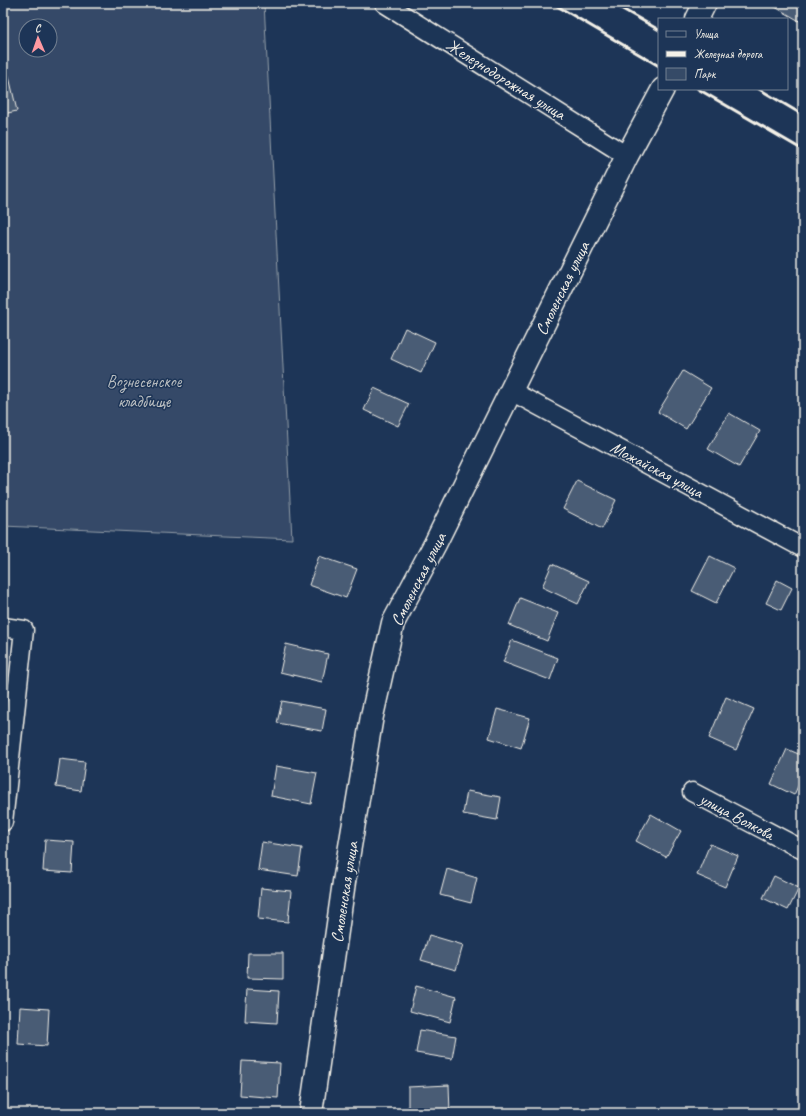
<svg xmlns="http://www.w3.org/2000/svg" width="806" height="1116" font-family="Caveat,sans-serif">
<style>
.green{fill:#354a67;stroke:#949ea8;fill-rule:evenodd}
.building{fill:#485b74;stroke:#f4f1e8}
.lines{fill:none;stroke-linecap:round;stroke-linejoin:round}
.minor-casing{stroke:#f4f1e8;stroke-width:21}
.tertiary-casing{stroke:#f4f1e8;stroke-width:25}
.minor{stroke:#1d3557;stroke-width:18}
.tertiary{stroke:#1d3557;stroke-width:22}
.rail{stroke:#f4f1e8;stroke-width:3}
.labels{text-anchor:middle;stroke-width:3;stroke-linejoin:round;paint-order:stroke}
.street-label{font-size:17px;fill:#f4f1e8;stroke:#1d3557}
.park-label{font-size:17px;fill:#bbbfc1;stroke:#1d3557}
</style>
<rect width="100%" height="100%" fill="#1d3557"/>
<filter id="ink" filterUnits="userSpaceOnUse"><feTurbulence type="fractalNoise" baseFrequency=".025" numOctaves="2"/><feDisplacementMap in="SourceGraphic" scale="8" xChannelSelector="R" yChannelSelector="G"/><feConvolveMatrix kernelMatrix="1 2 1 2 8 2 1 2 1" color-interpolation-filters="sRGB"/></filter>
<g filter="url(#ink)">
<path class="green" d="M3 3H264L292 539 3 526ZM26 26H50V50H26Z"/>
<g class="building">
<path d="M768 3H803V23Z"/>
<path d="M7 68 17 111 3 114V69Z"/>
<path d="M405 328 435 342 421 373 391 359Z"/>
<path d="M683 371 711 388 686 429 658 412Z"/>
<path d="M374 388 409 404 398 426 364 410Z"/>
<path d="M729 413 760 431 739 467 708 449Z"/>
<path d="M577 481 616 500 602 529 563 509Z"/>
<path d="M803 482V495L798 492Z"/>
<path d="M319 556 357 569 346 598 309 585Z"/>
<path d="M710 556 734 568 716 603 692 591Z"/>
<path d="M552 564 589 581 578 604 542 587Z"/>
<path d="M777 580 792 588 781 610 766 603Z"/>
<path d="M520 598 558 613 547 641 509 625Z"/>
<path d="M512 640 558 658 550 680 503 662Z"/>
<path d="M286 644 328 654 322 682 280 672Z"/>
<path d="M726 697 754 709 736 750 709 738Z"/>
<path d="M282 701 326 709 322 731 277 723Z"/>
<path d="M497 709 530 718 521 748 489 738Z"/>
<path d="M787 749 803 756V775L794 795 771 784Z"/>
<path d="M60 759 85 762 81 791 56 787Z"/>
<path d="M276 766 317 773 311 804 271 796Z"/>
<path d="M467 791 501 797 497 820 463 814Z"/>
<path d="M651 814 681 831 666 857 636 841Z"/>
<path d="M45 840 74 842 72 873 43 871Z"/>
<path d="M262 842 302 848 298 876 258 870Z"/>
<path d="M710 844 738 856 725 887 697 875Z"/>
<path d="M447 869 477 878 471 903 440 895Z"/>
<path d="M774 876 799 888 788 910 763 898Z"/>
<path d="M261 888 291 891 288 922 258 919Z"/>
<path d="M429 935 463 945 456 970 421 960Z"/>
<path d="M248 953H283V979L247 978Z"/>
<path d="M416 986 456 997 450 1022 410 1011Z"/>
<path d="M247 989 279 991 277 1023 245 1021Z"/>
<path d="M20 1007 49 1009 47 1046 18 1044Z"/>
<path d="M420 1030 456 1036 452 1059 416 1053Z"/>
<path d="M242 1061 280 1063 278 1098 240 1095Z"/>
<path d="M449 1085 450 1113H408V1087Z"/>
</g>
<g class="lines">
<g class="minor-casing">
<g id="minor">
<path d="M384 3 627 156"/>
<path d="M511 391 803 548"/>
<path d="M3 627 24 630 3 822"/>
<path d="M692 792 803 850"/>
</g>
</g>
<g class="tertiary-casing">
<g id="tertiary">
<path d="M697 19 705 3"/>
<path d="M311 1113 344 882 372 716 393 623 435 544 627 156 663 89"/>
</g>
</g>
<use href="#minor" class="minor"/>
<use href="#tertiary" class="tertiary"/>
<g class="rail">
<path d="M552 3 659 66"/>
<path d="M612 3 659 30"/>
<path d="M698 89 803 150"/>
<path d="M759 89 803 115"/>
</g>
</g>
</g>
<g class="labels">
<g class="street-label">
<text transform="translate(506 79) rotate(32)" y="6">Железнодорожная улица</text>
<text transform="translate(562 288) rotate(-64)" y="6">Смоленская улица</text>
<text transform="translate(657 469) rotate(28)" y="6">Можайская улица</text>
<text transform="translate(418 579) rotate(-63)" y="6">Смоленская улица</text>
<text transform="translate(737 816) rotate(28)" y="6">улица Волкова</text>
<text transform="translate(344 892) rotate(-81)" y="6">Смоленская улица</text>
</g>
<g class="park-label">
<text x="144" y="387">Вознесенское<tspan x="144" dy="20">кладбище</tspan></text>
</g>
</g>
<rect width="806" height="1116" fill="none" stroke="#1d3557" stroke-width="16"/>
<rect x="8" y="8" width="790" height="1100" fill="none" stroke="#f4f1e8" stroke-width="1.5" filter="url(#ink)"/>
<rect x="658" y="18" width="130" height="72" fill="#1d3557" stroke="#738091"/>
<rect x="666" y="31" width="20" height="6" fill="#1d3557" stroke="#738091"/>
<text x="694" y="38" font-size="12" fill="#f4f1e8">Улица</text>
<rect x="666" y="51" width="20" height="6" fill="#f4f1e8" stroke="#738091"/>
<text x="694" y="58" font-size="12" fill="#f4f1e8">Железная дорога</text>
<rect x="666" y="68" width="20" height="12" fill="#354a67" stroke="#738091"/>
<text x="694" y="78" font-size="12" fill="#f4f1e8">Парк</text>
<g transform="translate(38 38) rotate(358)"><circle r="19" fill="#1d3557" stroke="#738091"/>
<path d="M0-3L7 15L0 10L-7 15Z" fill="#ff9aa2"/>
<text y="-6" font-size="11" font-weight="bold" text-anchor="middle" fill="#f4f1e8">С</text>
</g>
</svg>
